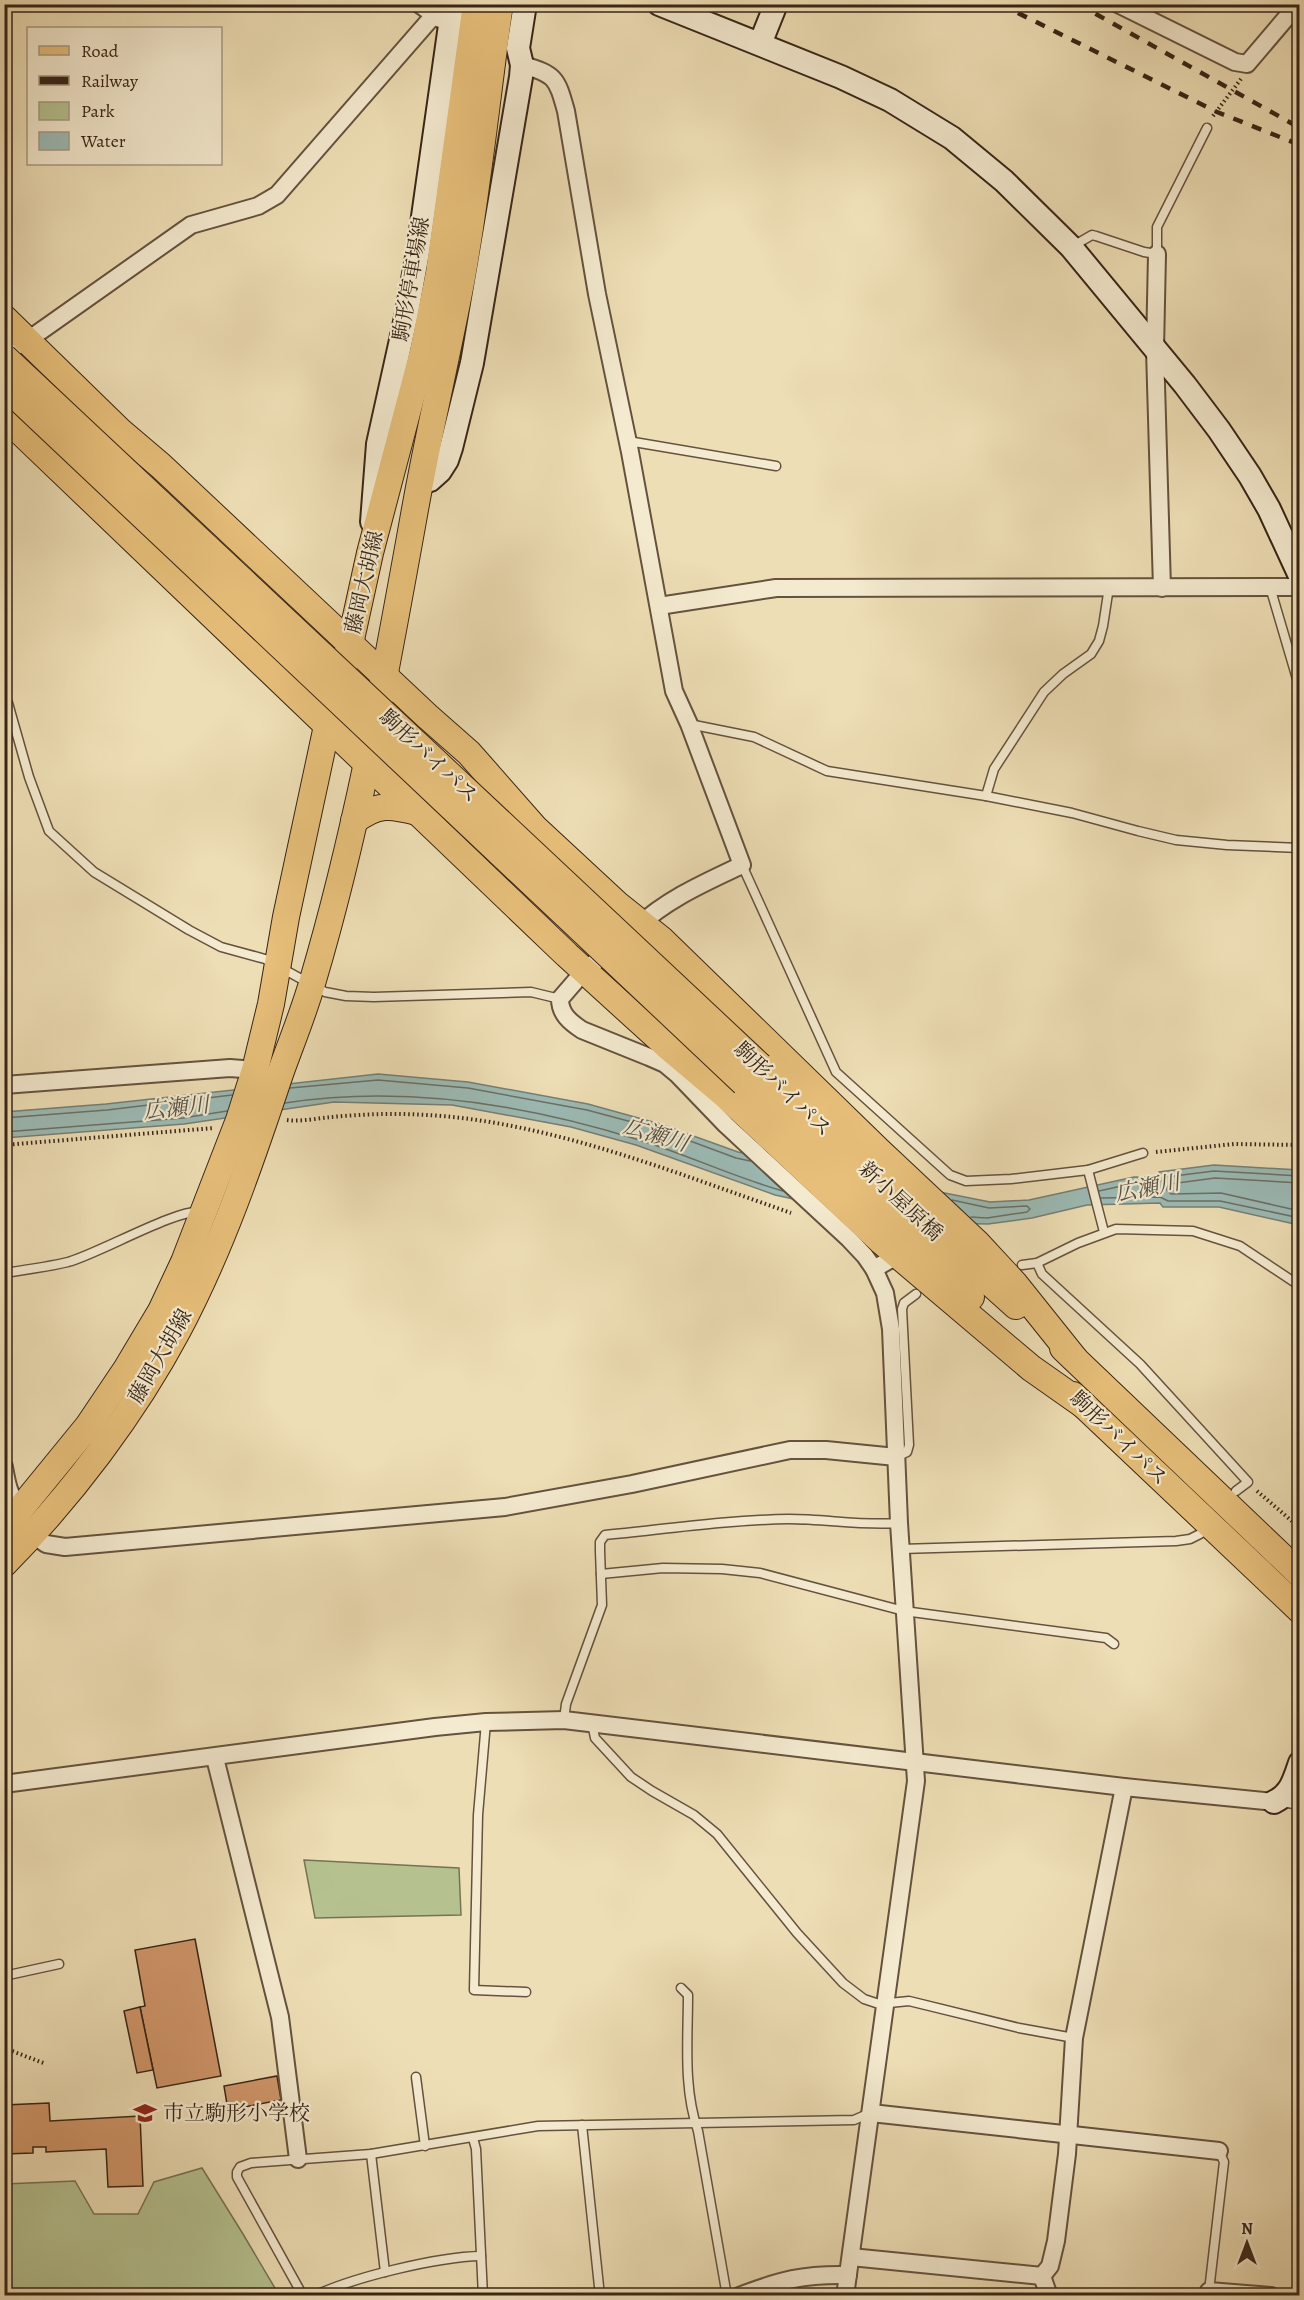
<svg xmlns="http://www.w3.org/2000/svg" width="1304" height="2300" font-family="Alegreya,'Noto Serif JP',serif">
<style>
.green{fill:#b5c290;stroke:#767354;stroke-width:1.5}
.water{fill:#9cbbb6;stroke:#747f76;stroke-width:1.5}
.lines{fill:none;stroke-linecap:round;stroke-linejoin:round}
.shore{stroke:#6a7066;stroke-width:1.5}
.building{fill:#d1976b;stroke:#372417;stroke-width:1.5}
.lane-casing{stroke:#65523e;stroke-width:11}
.street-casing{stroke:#65523e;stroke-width:20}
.secondary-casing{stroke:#372417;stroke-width:26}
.primary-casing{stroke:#372417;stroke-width:28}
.path{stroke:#372417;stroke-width:4;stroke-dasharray:1.5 3;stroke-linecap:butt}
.lane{stroke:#f4eacf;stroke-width:8}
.street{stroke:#f4eacf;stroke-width:16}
.secondary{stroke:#f4eacf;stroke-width:22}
.primary{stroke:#e7bf7a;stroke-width:26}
.rail{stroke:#372417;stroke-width:4.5;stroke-dasharray:10 10;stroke-linecap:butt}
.primary-bridge-casing{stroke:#372417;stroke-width:28;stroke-linecap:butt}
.primary-bridge{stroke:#e7bf7a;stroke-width:26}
.labels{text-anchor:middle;stroke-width:4.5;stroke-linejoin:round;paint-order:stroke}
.street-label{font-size:21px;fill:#372417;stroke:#f4eacf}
.poi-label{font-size:21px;fill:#372417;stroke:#f4eacf;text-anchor:start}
.water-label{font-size:22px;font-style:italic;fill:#555147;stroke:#f4eacf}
</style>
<rect width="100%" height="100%" fill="#eedeb5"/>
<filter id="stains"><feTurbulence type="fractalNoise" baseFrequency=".00333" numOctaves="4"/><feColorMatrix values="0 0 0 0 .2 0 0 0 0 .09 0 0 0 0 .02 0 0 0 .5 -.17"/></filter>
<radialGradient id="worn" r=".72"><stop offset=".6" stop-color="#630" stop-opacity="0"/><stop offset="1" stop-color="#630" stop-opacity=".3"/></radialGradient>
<g class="green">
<path d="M304 1860 459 1868 461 1915 315 1918Z"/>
<path d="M202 2168 243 2234 279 2295H5V2184L75 2181 94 2214H138L154 2182Z"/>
</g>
<path class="water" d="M378 1074 468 1082 588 1104 660 1124 738 1152 990 1202 1029 1200 1134 1177H1158L1159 1172 1214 1165 1299 1170V1225L1219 1207H1163L1160 1203 1087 1205 1032 1218 988 1224 943 1223 876 1217 775 1195 636 1145 571 1127 452 1105 334 1102 184 1124 5 1138 4 1112 106 1104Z"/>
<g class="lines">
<g class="shore">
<path d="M290 1088 378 1080 468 1088 587 1110 658 1129 736 1158 750 1161"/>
<path d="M285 1103C403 1085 524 1104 636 1139 686 1154 733 1177 783 1191"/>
<path d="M4 1118 107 1110 232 1095"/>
<path d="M4 1132 183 1118 227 1111"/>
<path d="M1300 1183 1215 1178 1170 1184 1166 1189 1171 1194 1221 1193 1300 1211"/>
<path d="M1099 1191 1135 1183H1158L1166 1177 1214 1171 1300 1176"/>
<path d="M1101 1198 1160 1197 1168 1201H1220L1300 1218"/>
<path d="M952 1200 989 1208 1027 1206 1030 1209 1027 1212 987 1218 971 1217"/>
</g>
</g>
<g class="building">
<path d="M195 1939 221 2076 157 2088 140 2007 145 2006 135 1950Z"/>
<path d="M140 2007 153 2070 137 2073 124 2011Z"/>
<path d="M277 2076 281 2100 228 2110 224 2086Z"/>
<path d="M49 2103 50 2121 140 2116 143 2186 108 2187 106 2149 46 2152V2147H33V2153L4 2154V2105Z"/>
</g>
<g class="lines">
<g class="lane-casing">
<g id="lane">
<path d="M1073 246 1092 235 1096 236 1144 252 1157 254V227L1207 128"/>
<path d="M628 441 776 466"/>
<path d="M1270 587 1300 689"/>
<path d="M4 697 8 703 29 777 49 831 94 872 189 930 221 947 265 959 325 992 346 996 374 997 531 992 560 999"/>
<path d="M689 724 754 737 827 771 986 796 1072 813 1138 831 1176 840 1227 845 1300 848"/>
<path d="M986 796 994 769 1044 692 1063 674 1091 654 1099 641 1103 626 1109 587"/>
<path d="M742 865 836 1072 950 1175 966 1181 1011 1179 1088 1170 1143 1153"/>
<path d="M1088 1170 1104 1232"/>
<path d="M1037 1263 1042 1274 1140 1364 1248 1482 1236 1491"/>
<path d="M1022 1265 1037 1263 1078 1243 1116 1229 1193 1231 1240 1246 1300 1286"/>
<path d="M4 1273C25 1270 47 1267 68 1262 98 1254 178 1208 201 1212"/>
<path d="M896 1457 907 1452 909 1445 902 1309 904 1303 916 1294"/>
<path d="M901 1549 1176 1541 1190 1539 1200 1534"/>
<path d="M601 1574 663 1568 722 1569 760 1573 904 1611 1106 1638 1114 1644"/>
<path d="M564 1720 566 1704 602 1605 600 1551V1542L605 1535C666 1529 727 1520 789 1519 826 1519 862 1526 899 1523"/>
<path d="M486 1722 478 1815 474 1990 526 1992"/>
<path d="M592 1723 595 1738 631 1777 652 1791 694 1815 717 1834 797 1933 843 1983 864 1999 879 2004 909 2001 1019 2028 1074 2038"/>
<path d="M1281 1802 1300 1805"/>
<path d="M4 1976 59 1964"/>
<path d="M681 1988 688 1995C688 2040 683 2088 698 2131L727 2296"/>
<path d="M416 2077 425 2146"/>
<path d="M582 2125 600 2296"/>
<path d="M473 2138 476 2149 483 2296"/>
<path d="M371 2154 385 2272"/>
<path d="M1209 2291 1224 2162 1219 2151"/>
<path d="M303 2296 237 2177V2172L240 2167 251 2163 371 2154 538 2126 854 2120 870 2113"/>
<path d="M314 2296C354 2277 437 2257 481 2256"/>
</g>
</g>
<g class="street-casing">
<g id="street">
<path d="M419 4 440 19H444"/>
<path d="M1118 4 1235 62 1247 64 1298 4"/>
<path d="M522 65C556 74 557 79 566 111L597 294 630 452 674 691 689 724 742 865C704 883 667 899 636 928"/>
<path d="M1157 254 1155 350 1162 588"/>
<path d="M13 348 28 340 191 225 258 206 277 195 434 15"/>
<path d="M659 606 776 588 1300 587"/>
<path d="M614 947 585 970 560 999C560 1014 570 1022 582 1030L649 1057 665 1064 677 1074 726 1125 849 1239 865 1256 874 1269 898 1255"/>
<path d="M4 1085 230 1068 255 1070"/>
<path d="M4 1467C7 1484 9 1496 21 1510"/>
<path d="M33 1535 46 1544 65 1547 505 1507 632 1484 790 1450H826L896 1457"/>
<path d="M215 1758 280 2017 298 2159"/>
<path d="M4 1784 435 1727 486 1722 564 1720 1124 1787 1274 1802"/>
<path d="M871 2113 1219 2151"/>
<path d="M851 2257 1042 2276"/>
<path d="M1042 2276 1050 2266 1056 2241 1067 2154 1074 2038 1124 1787"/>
<path d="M1042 2276 1049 2296"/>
<path d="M1209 2291 1271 2296"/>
<path d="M739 2296C781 2280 803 2274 848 2275"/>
<path d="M845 2296 916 1781 899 1523 891 1329 885 1293 874 1269"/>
</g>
</g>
<g class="secondary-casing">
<g id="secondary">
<path d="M659 4 841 77 890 100 952 138 1004 181 1071 247 1185 385 1219 430 1250 476 1269 509 1300 576"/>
<path d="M760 44 776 4"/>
<path d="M420 483 430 480 440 471 447 460 451 448 472 363 521 77 522 65 518 48 525 4"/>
<path d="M372 522 378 444 407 313 418 252 453 4"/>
<path d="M1274 1802C1291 1794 1294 1780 1300 1763"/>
</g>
</g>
<g class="primary-casing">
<g id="primary">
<path d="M4 318 121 432 161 466 427 716 469 753 535 828 618 905 662 940 878 1150 978 1244 1015 1284 1075 1359"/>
<path d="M4 416 567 955 666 1045 724 1094 880 1240 1031 1368 1085 1406"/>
<path d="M354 821C378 803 390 805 417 812"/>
<path d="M760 1066 949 1246 1016 1306"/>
<path d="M744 1083 971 1297"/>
<path d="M1063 1348 1300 1574"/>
<path d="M1073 1395 1300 1610"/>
<path d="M4 1529 88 1426 127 1368 161 1311 184 1262 239 1120 255 1070 271 1004 286 917 327 726 350 644 370 553 423 352 439 273 476 4"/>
<path d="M4 1564C70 1497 134 1413 178 1330 221 1249 251 1161 280 1074 291 1043 304 1012 313 980 358 828 386 671 414 515 428 435 447 357 462 277 478 187 487 95 500 4"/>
</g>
</g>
<g class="path">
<path d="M1213 116 1241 79"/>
<path d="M287 1120C302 1122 318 1118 332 1117 364 1114 396 1113 428 1115 550 1122 676 1173 791 1213"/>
<path d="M4 1145 214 1128"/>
<path d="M1156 1152 1234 1144 1300 1145"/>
<path d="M1257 1491 1300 1528"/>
<path d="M4 2048 46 2064"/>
</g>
<use href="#lane" class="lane"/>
<use href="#street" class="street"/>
<use href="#secondary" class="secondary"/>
<use href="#primary" class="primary"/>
<g class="rail">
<path d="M1000 4 1217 112 1300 145"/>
<path d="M1078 4 1300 128"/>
</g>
<g class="primary-bridge-casing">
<g id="primary-bridge">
<path d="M4 357 760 1066"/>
<path d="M4 385 744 1083"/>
</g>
</g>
<use href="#primary-bridge" class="primary-bridge"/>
</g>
<defs>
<g id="school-bare" transform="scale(1.8)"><path d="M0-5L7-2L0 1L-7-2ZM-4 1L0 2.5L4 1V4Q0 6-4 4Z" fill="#8f2418" stroke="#f4eacf" stroke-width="2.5" paint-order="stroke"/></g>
</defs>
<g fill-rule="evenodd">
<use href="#school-bare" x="145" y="2113"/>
</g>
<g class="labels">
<g class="street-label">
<text transform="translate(411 279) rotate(-80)" y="7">駒形停車場線</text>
<text transform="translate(364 582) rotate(-77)" y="7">藤岡大胡線</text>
<text transform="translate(429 756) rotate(43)" y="7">駒形バイパス</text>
<text transform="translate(783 1089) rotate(44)" y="7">駒形バイパス</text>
<text transform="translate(901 1201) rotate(43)" y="7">新小屋原橋</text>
<text transform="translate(160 1356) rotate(-60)" y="7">藤岡大胡線</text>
<text transform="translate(1119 1438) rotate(44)" y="7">駒形バイパス</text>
</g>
<g class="poi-label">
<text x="163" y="2120">市立駒形小学校</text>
</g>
<g class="water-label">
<text transform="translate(176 1107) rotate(-6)" y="8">広瀬川</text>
<text transform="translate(656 1134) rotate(17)" y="8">広瀬川</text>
<text transform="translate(1147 1187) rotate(-11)" y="8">広瀬川</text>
</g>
</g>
<rect width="1304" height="2300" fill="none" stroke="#eedeb5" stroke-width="24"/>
<rect x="6" y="6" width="1292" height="2288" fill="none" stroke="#372417" stroke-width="3"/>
<rect x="12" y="12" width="1280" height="2276" fill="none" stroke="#372417" stroke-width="1.5"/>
<rect x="27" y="27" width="195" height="138" fill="#f4eacf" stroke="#a89b85" stroke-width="1.5"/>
<rect x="39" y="46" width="30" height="9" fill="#e7bf7a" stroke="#a89b85" stroke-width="1.5"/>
<text x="81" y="57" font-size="18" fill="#372417">Road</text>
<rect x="39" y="76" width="30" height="9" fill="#372417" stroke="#a89b85" stroke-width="1.5"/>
<text x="81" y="87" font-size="18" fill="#372417">Railway</text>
<rect x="39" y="102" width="30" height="18" fill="#b5c290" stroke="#a89b85" stroke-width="1.5"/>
<text x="81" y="117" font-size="18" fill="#372417">Park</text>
<rect x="39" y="132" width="30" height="18" fill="#9cbbb6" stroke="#a89b85" stroke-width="1.5"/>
<text x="81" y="147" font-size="18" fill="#372417">Water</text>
<g transform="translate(1247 2243)" stroke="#f4eacf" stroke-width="4.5" paint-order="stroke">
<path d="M0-4.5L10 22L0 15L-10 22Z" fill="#372417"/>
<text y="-9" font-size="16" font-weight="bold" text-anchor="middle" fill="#372417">N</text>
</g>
<rect width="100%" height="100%" filter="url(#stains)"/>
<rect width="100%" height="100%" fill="url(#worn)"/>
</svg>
